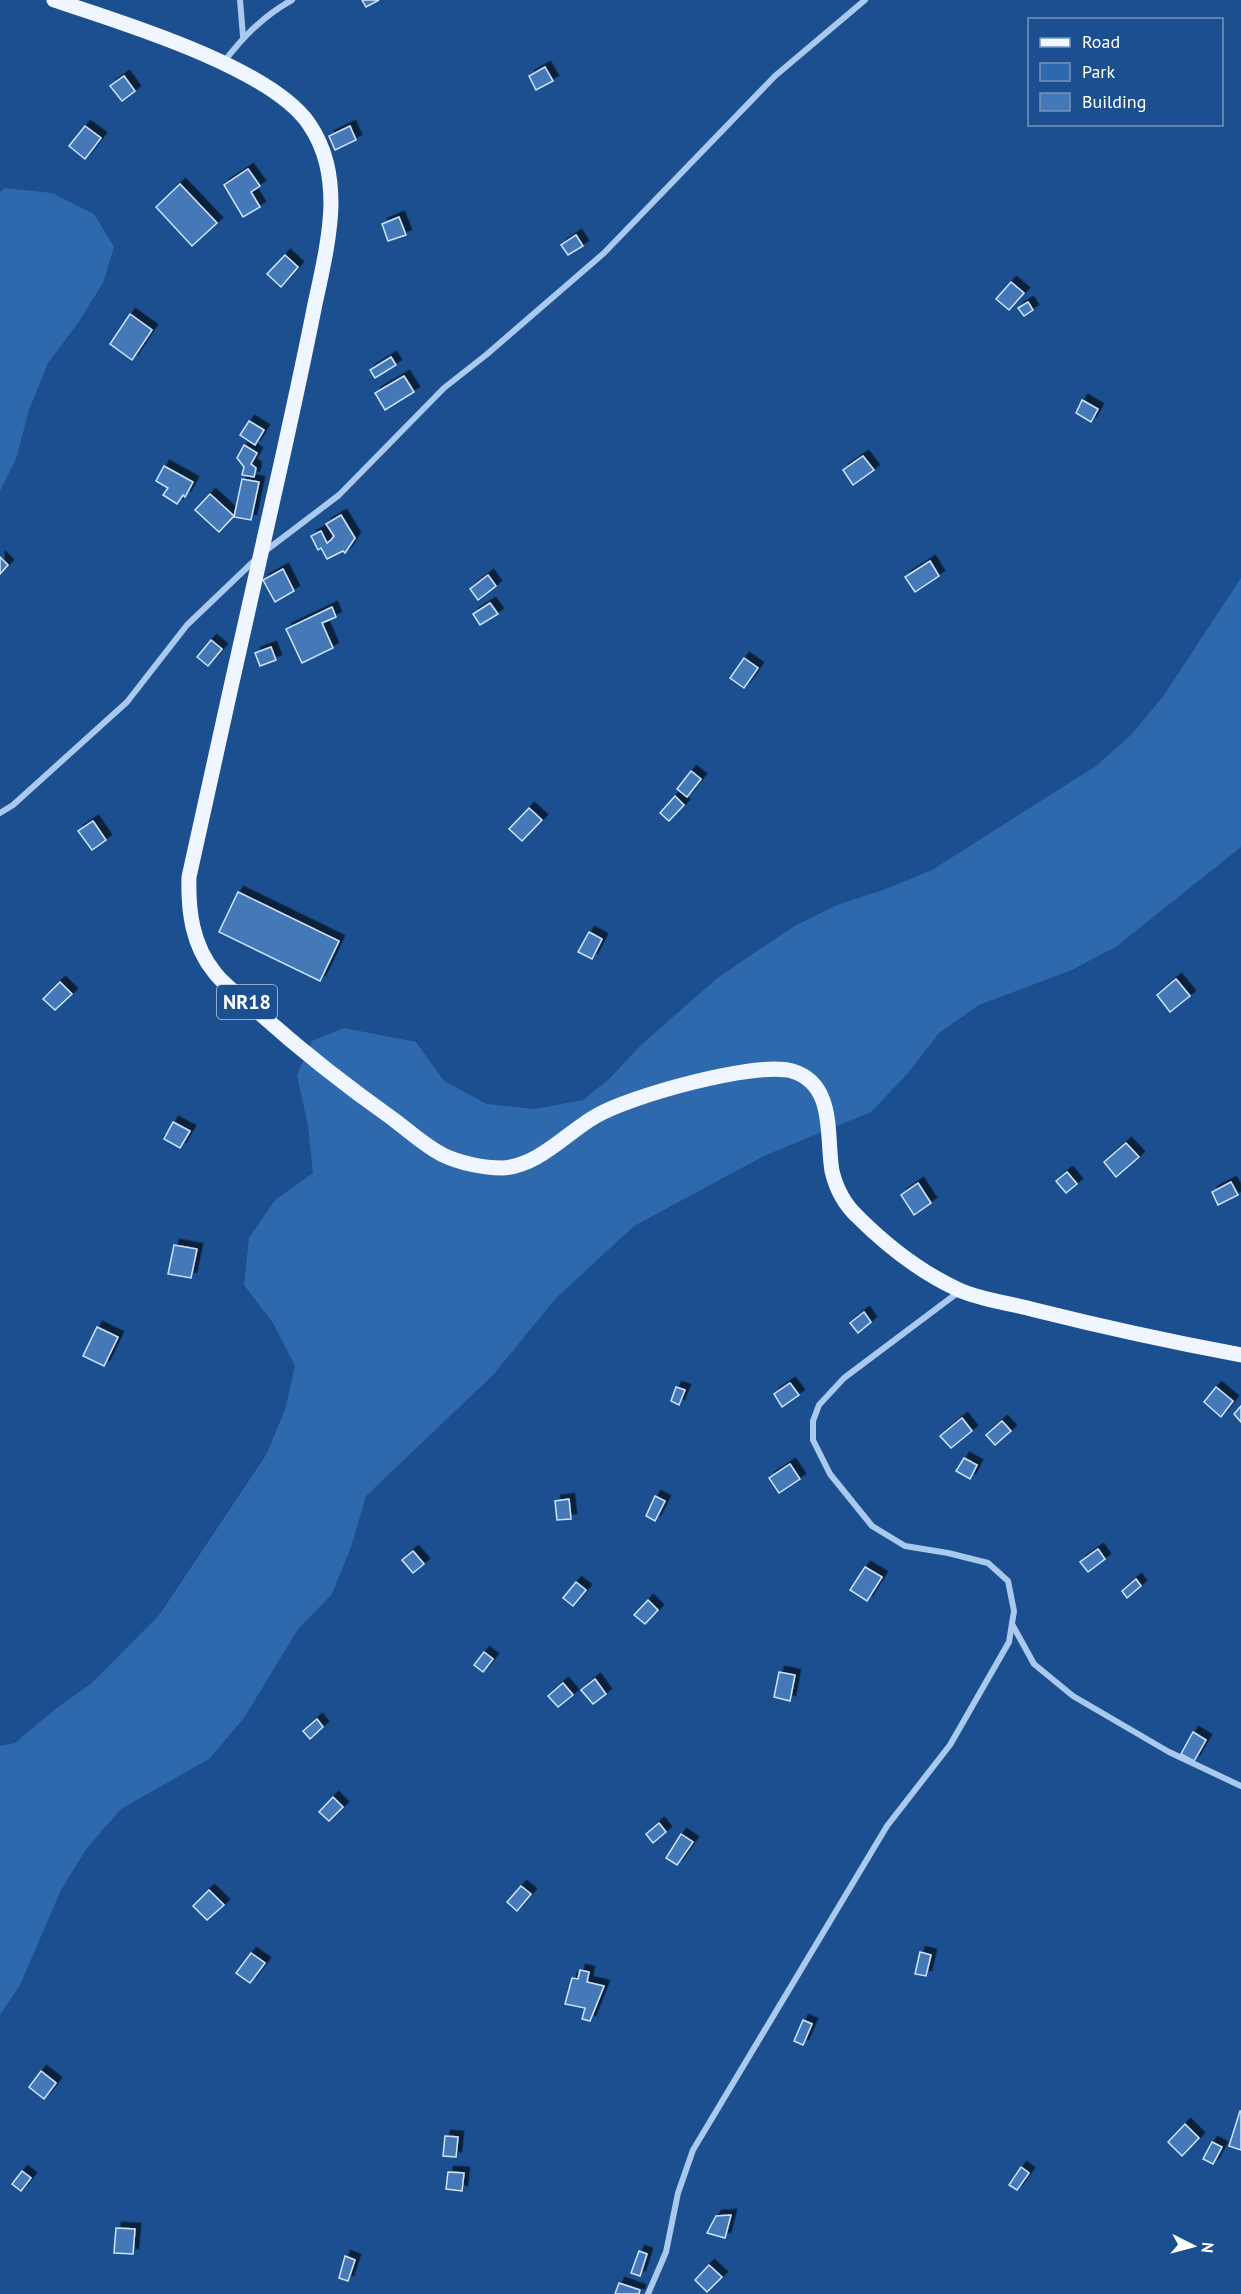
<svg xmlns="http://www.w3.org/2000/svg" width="1241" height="2294" font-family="'PT Sans',sans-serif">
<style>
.green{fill:#2e69ad}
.building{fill:#4478b7;stroke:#cfe3fa;stroke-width:1.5;filter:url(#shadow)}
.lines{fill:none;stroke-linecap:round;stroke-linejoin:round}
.minor{stroke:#a9c9ee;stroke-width:6}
.primary{stroke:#f0f6ff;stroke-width:15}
.labels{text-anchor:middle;stroke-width:4.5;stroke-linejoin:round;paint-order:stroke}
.shield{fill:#1b4f8f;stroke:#bbcadd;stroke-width:1.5}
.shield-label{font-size:20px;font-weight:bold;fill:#fff}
</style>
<defs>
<filter id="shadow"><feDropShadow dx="5.5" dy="-5.5" stdDeviation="0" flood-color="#0009"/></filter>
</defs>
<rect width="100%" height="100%" fill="#1b4f8f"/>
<g class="green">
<path d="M5 188 52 193 94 214 114 247 103 283 78 323 48 363 29 410 16 459 0 491V192Z"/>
<path d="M1241 578V847L1117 946 1072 970 979 1005 939 1033 908 1073 871 1112 766 1155 634 1226 556 1298 493 1375 366 1496 351 1547 332 1594 298 1629 244 1718 209 1759 121 1809 87 1848 61 1890 20 1985 0 2015V1746L15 1743 54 1710 92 1683 160 1614 266 1455 285 1410 295 1366 273 1323 244 1285 249 1238 275 1200 313 1173 308 1126 297 1075 312 1041 344 1028 416 1042 444 1081 487 1104 535 1109 583 1100 609 1079 641 1045 716 979 757 951 795 926 837 905 883 890 932 870 1096 766 1132 734 1164 695Z"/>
</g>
<g class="building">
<path d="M362 0H379L366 7Z"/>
<path d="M545 67 553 81 536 90 529 76Z"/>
<path d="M124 76 135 91 122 101 110 86Z"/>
<path d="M85 126 101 138 85 159 69 146Z"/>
<path d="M350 126 356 140 335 150 329 136Z"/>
<path d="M248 169 260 186 251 192 260 207 243 217 224 185Z"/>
<path d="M180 184 217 223 192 246 156 207Z"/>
<path d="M399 217 406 235 388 241 382 224Z"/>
<path d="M576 235 583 246 568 255 561 245Z"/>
<path d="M285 255 298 267 281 287 267 274Z"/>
<path d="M1011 282 1024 293 1009 310 996 299Z"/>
<path d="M1028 302 1033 310 1024 316 1018 308Z"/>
<path d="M130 314 152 330 132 360 110 344Z"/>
<path d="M391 357 396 365 375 378 370 370Z"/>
<path d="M404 376 414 392 385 410 375 393Z"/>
<path d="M1082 400 1098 409 1091 422 1076 413Z"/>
<path d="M249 421 264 430 255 445 240 435Z"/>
<path d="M244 445 257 453 251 464 256 468 254 477 242 475 244 467 237 458Z"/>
<path d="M863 456 874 470 853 485 843 470Z"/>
<path d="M164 466 193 482 185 497 183 495 177 504 163 495 168 488 156 481Z"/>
<path d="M242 479 259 482 251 520 234 517Z"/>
<path d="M210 494 234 516 219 532 195 510Z"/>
<path d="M341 515 355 538 345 553 343 551 327 559 321 548 318 550 311 536 321 531 327 543 331 540 334 536 326 524Z"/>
<path d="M0 557 8 565 0 574Z"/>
<path d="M930 561 939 576 915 592 905 577Z"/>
<path d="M283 569 294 591 275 602 263 580Z"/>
<path d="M488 575 496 586 478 600 470 589Z"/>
<path d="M490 603 498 614 480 625 473 614Z"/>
<path d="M332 607 336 617 322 623 333 648 302 663 286 629Z"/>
<path d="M211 640 222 649 208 666 197 657Z"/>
<path d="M271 647 276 660 260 666 255 653Z"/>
<path d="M744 658 758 668 744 688 730 678Z"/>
<path d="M691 771 701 779 687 797 677 789Z"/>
<path d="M675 796 684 805 669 821 660 813Z"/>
<path d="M529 808 542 820 522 841 509 829Z"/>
<path d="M93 821 106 840 92 850 78 831Z"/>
<path d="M238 892 339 941 320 981 219 932Z"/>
<path d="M589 932 602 939 592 959 578 952Z"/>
<path d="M1176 979 1190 996 1170 1012 1157 995Z"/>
<path d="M60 982 72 994 55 1010 43 999Z"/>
<path d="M173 1122 190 1131 180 1148 164 1139Z"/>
<path d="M1126 1143 1139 1157 1116 1177 1104 1162Z"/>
<path d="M1067 1172 1077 1184 1066 1193 1056 1181Z"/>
<path d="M1231 1182 1238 1195 1218 1205 1212 1192Z"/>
<path d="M918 1183 931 1203 914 1215 901 1195Z"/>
<path d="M174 1245 197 1249 191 1278 168 1274Z"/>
<path d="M864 1312 871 1322 858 1333 850 1323Z"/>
<path d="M97 1327 118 1337 104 1366 83 1356Z"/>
<path d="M790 1383 799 1395 782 1407 774 1394Z"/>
<path d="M676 1387 685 1390 679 1405 671 1401Z"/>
<path d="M1216 1387 1233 1401 1221 1417 1204 1402Z"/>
<path d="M1241 1406V1422L1234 1414Z"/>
<path d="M962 1418 972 1431 951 1448 940 1436Z"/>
<path d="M1002 1421 1011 1431 995 1445 986 1435Z"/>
<path d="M964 1458 977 1465 970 1479 956 1471Z"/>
<path d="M790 1464 800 1479 779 1493 769 1478Z"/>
<path d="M655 1496 665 1501 655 1521 646 1516Z"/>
<path d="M569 1499 571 1519 557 1520 555 1501Z"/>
<path d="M1098 1549 1105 1559 1088 1572 1080 1562Z"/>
<path d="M413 1551 424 1564 413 1573 402 1560Z"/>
<path d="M865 1567 882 1577 867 1601 850 1590Z"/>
<path d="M1136 1579 1141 1586 1127 1598 1122 1591Z"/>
<path d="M576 1582 586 1590 573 1606 563 1598Z"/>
<path d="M648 1600 658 1610 645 1624 634 1615Z"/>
<path d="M484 1652 493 1659 483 1672 474 1665Z"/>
<path d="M779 1672 795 1675 790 1701 774 1697Z"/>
<path d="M595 1679 606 1694 593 1704 581 1690Z"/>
<path d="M563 1683 573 1695 558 1707 548 1696Z"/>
<path d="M317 1719 323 1727 310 1739 303 1731Z"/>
<path d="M1193 1732 1206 1740 1194 1761 1181 1754Z"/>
<path d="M333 1797 343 1807 329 1821 319 1812Z"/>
<path d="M659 1823 666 1832 653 1843 646 1834Z"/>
<path d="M681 1834 693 1842 677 1865 666 1858Z"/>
<path d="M521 1886 531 1894 517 1911 507 1902Z"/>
<path d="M209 1890 224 1905 207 1920 193 1906Z"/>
<path d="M920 1952 931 1955 926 1976 915 1974Z"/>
<path d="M251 1953 265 1963 250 1983 236 1973Z"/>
<path d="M580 1970 589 1972 587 1982 604 1986 590 2021 582 2019 585 2008 565 2004 572 1978 578 1979Z"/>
<path d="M803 2020 812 2024 803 2045 794 2041Z"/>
<path d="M41 2071 56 2083 44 2099 29 2087Z"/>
<path d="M1240 2111H1241V2150L1229 2146Z"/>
<path d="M1185 2124 1199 2138 1182 2156 1168 2142Z"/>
<path d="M445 2136 458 2137 456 2157 443 2156Z"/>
<path d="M1212 2142 1222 2147 1213 2164 1203 2159Z"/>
<path d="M1021 2167 1029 2173 1017 2190 1009 2185Z"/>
<path d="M22 2171 31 2178 21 2191 12 2184Z"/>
<path d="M448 2172 464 2173 462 2191 446 2189Z"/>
<path d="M731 2215 725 2238 707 2233 716 2216Z"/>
<path d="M116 2228 135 2229 133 2254 114 2253Z"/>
<path d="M639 2251 647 2254 640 2276 631 2273Z"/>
<path d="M345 2256 355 2260 348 2281 339 2278Z"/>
<path d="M709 2265 722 2277 707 2292 695 2280Z"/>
<path d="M619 2283 640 2290 639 2294H615Z"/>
</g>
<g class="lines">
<g class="minor">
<path d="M240 0 243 36"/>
<path d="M223 63C243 37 263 16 292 0"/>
<path d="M264 552 339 495 444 388 486 355 604 253 775 76 865 0"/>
<path d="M0 813 13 805 127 702 187 625 256 559"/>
<path d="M1012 1624 1034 1664 1073 1696 1169 1752 1241 1786"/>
<path d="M648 2294 666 2252 678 2193 693 2150 887 1826 950 1745 1009 1642 1014 1611 1008 1581 988 1563 948 1553 905 1546 872 1526 830 1474 813 1440V1421L819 1405 844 1378 960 1291"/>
</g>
<path class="primary" d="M54 0C120 22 270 67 309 124 326 149 331 175 331 205 330 238 322 272 315 304 305 355 294 405 283 455 251 596 220 736 189 877 188 911 192 945 215 973 225 986 242 998 255 1009 299 1049 345 1085 393 1119 409 1131 425 1146 443 1155 460 1163 483 1168 502 1168 539 1166 566 1133 596 1116 630 1096 755 1061 792 1071 836 1084 826 1136 832 1171 836 1188 845 1205 858 1217 886 1245 921 1272 957 1289 980 1300 1010 1303 1035 1310 1103 1327 1172 1342 1241 1355"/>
</g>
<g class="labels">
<rect class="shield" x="217" y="985" width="60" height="34" rx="4.5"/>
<g class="shield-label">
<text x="247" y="1009">NR18</text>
</g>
</g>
<rect x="1028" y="18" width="195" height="108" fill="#1b4f8f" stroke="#7695bc" stroke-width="1.5"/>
<rect x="1040" y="38" width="30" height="9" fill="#f0f6ff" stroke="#7695bc" stroke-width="1.5"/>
<text x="1082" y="48" font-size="18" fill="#ffffff">Road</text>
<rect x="1040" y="63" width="30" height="18" fill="#2e69ad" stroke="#7695bc" stroke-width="1.5"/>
<text x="1082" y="78" font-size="18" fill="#ffffff">Park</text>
<rect x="1040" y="93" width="30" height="18" fill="#4478b7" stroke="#7695bc" stroke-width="1.5"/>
<text x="1082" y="108" font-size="18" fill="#ffffff">Building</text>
<g transform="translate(1193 2246) rotate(96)" stroke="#1b4f8f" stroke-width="4.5" paint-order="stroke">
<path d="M0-4.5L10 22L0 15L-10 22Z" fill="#ffffff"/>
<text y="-9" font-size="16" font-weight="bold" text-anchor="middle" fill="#ffffff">N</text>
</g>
</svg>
